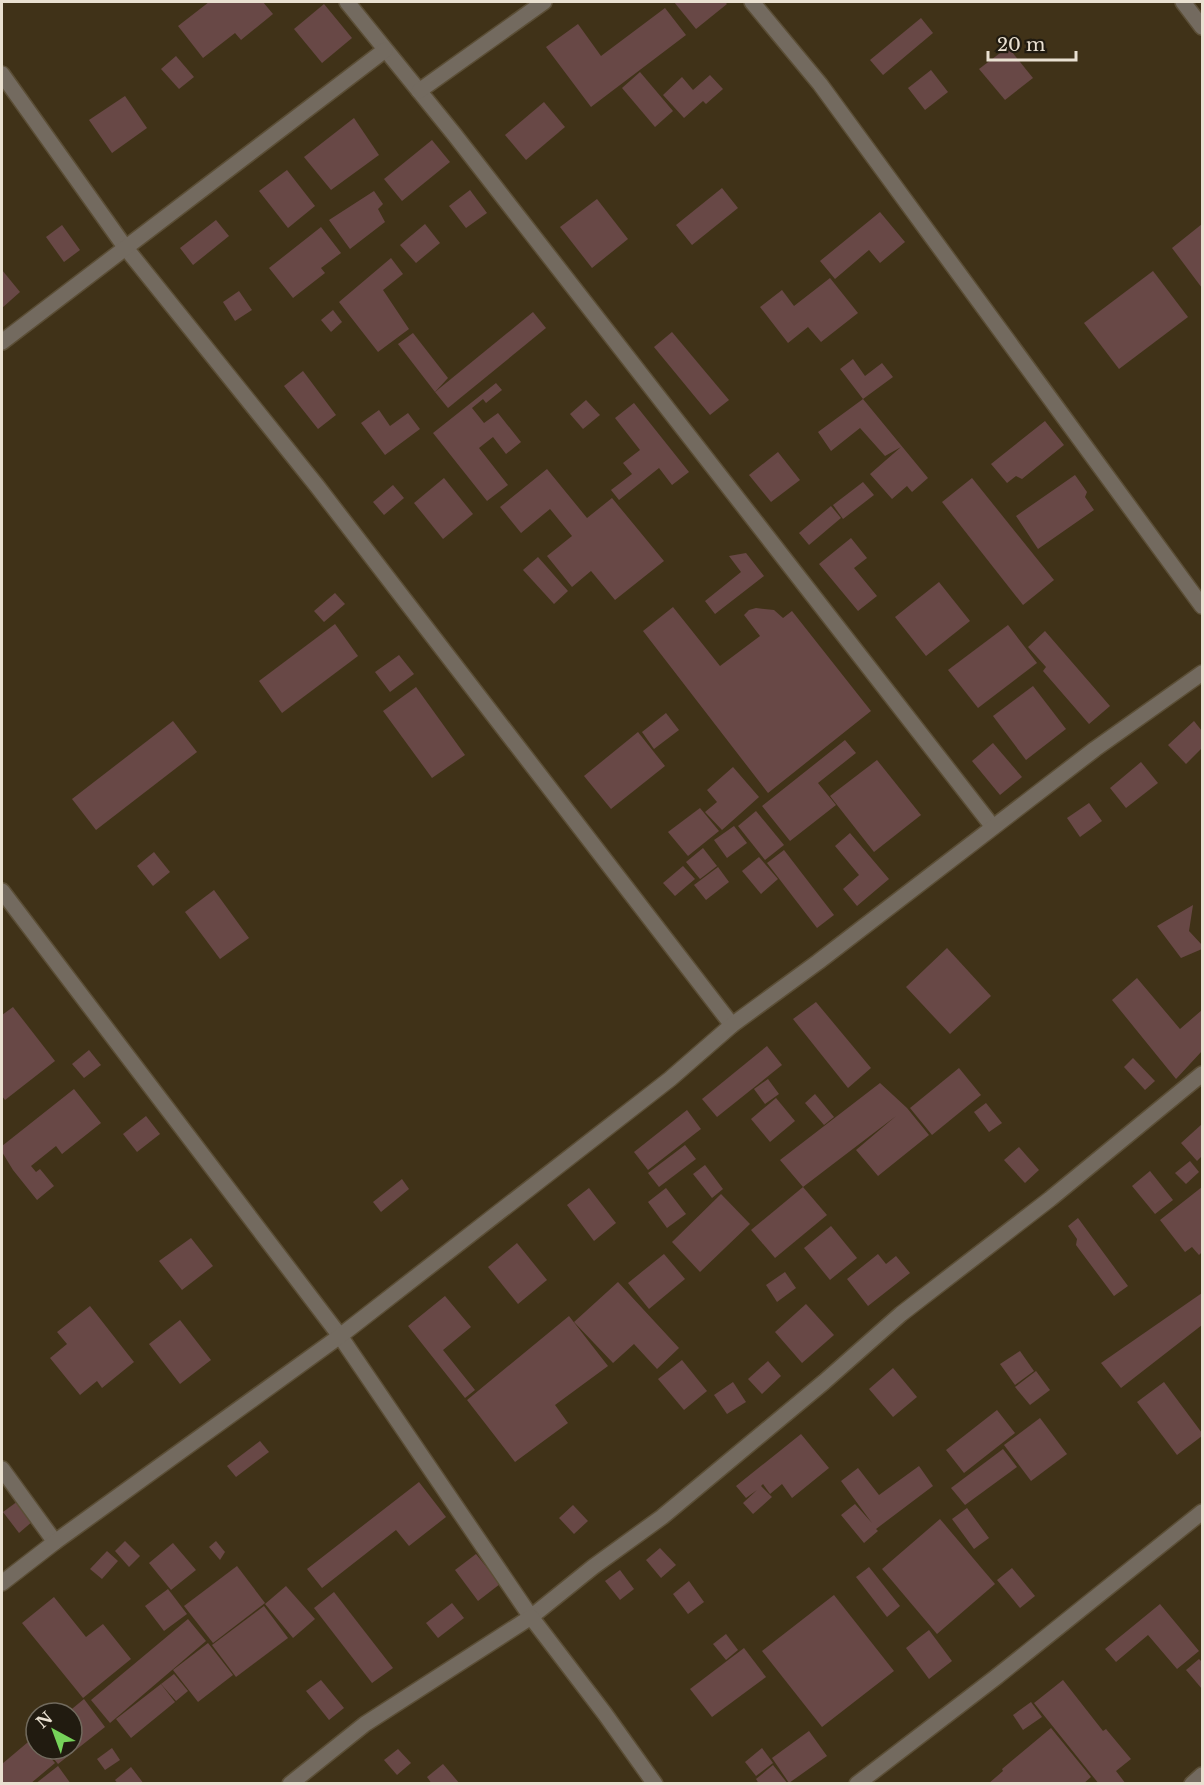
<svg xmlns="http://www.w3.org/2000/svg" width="1204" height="1785" font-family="'Libre Baskerville',serif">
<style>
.building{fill:#684846}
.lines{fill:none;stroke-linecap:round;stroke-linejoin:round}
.minor-casing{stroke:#5b4e36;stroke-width:18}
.minor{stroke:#736a5f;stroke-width:15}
</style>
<rect width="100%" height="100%" fill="#403218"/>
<g class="building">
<path d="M209 2H263L273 14 241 40 235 33 203 58 178 26Z"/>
<path d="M674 2H725L727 4 696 29Z"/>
<path d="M324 4 352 38 322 63 294 29Z"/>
<path d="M665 8 686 35 591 107 546 47 578 24 601 56Z"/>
<path d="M921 18 933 33 883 75 870 60Z"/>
<path d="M1008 47 1033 78 1005 100 979 69Z"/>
<path d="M176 56 194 77 179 89 161 69Z"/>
<path d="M931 70 948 92 925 110 908 88Z"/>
<path d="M640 72 673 111 655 127 622 88Z"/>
<path d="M710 75 723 89 706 104 703 101 684 118 663 95 682 77 693 90Z"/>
<path d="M125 96 147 128 112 153 89 120Z"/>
<path d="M544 102 565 127 526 160 505 135Z"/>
<path d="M354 118 379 155 331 190 304 157Z"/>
<path d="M432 140 450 162 402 201 384 179Z"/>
<path d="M287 170 315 206 288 228 259 191Z"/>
<path d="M722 188 738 208 692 245 676 225Z"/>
<path d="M470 190 487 213 466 228 449 206Z"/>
<path d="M374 191 383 204 378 209 385 222 350 249 329 220Z"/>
<path d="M597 199 628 239 592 268 560 227Z"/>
<path d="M880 212 905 242 880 263 869 250 835 279 820 261Z"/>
<path d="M216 220 229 236 193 265 180 248Z"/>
<path d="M425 224 440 243 416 263 400 245Z"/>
<path d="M1202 224V288L1172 248Z"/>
<path d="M62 225 80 250 64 262 46 237Z"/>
<path d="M321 227 341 253 321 268 325 273 293 298 269 268Z"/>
<path d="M391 258 403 274 383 290 409 329 378 352 339 302Z"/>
<path d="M2 270 20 292 2 308Z"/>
<path d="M1153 271 1188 317 1119 369 1084 323Z"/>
<path d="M830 278 858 313 821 342 808 327 788 343 760 307 782 290 794 306Z"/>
<path d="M239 291 252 310 235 321 223 302Z"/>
<path d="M333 310 342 322 331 332 321 320Z"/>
<path d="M533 312 546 328 448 408 435 392Z"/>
<path d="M672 332 729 400 710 415 654 347Z"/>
<path d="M413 333 448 378 435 392 398 344Z"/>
<path d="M853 359 865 376 882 363 893 377 863 399 840 369Z"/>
<path d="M303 371 336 415 318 429 284 386Z"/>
<path d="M496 383 502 390 486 403 483 399 472 408 484 423 498 413 521 442 506 454 493 437 479 448 508 485 487 501 433 433Z"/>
<path d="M863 399 928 478 912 492 907 486 892 499 870 474 901 447 885 456 860 428 831 451 818 432Z"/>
<path d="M586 400 600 415 583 429 570 414Z"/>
<path d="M634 403 689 472 672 485 659 468 619 500 611 490 632 474 623 463 640 450 615 418Z"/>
<path d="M379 410 390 426 408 413 420 429 385 455 361 423Z"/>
<path d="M1045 421 1064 445 1022 479 1016 476 1007 483 991 464Z"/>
<path d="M778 452 800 480 771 502 749 475Z"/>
<path d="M547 469 587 518 612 498 664 561 615 600 591 571 572 587 547 556 572 536 550 509 521 533 500 507Z"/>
<path d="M1075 475 1087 492 1085 497 1094 510 1038 549 1016 516Z"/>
<path d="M444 478 473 514 443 539 414 503Z"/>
<path d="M972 478 1054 580 1023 605 942 502Z"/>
<path d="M863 482 874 495 843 519 833 505Z"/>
<path d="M393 485 404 498 384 515 373 502Z"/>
<path d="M831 506 841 518 809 545 799 533Z"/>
<path d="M851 538 867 558 854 568 877 596 858 611 819 564Z"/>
<path d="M746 553 764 576 715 614 705 601 741 572 729 556Z"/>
<path d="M538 557 568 591 554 604 523 570Z"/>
<path d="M939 582 970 621 926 656 895 617Z"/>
<path d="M335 593 345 604 324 622 314 611Z"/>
<path d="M673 607 720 666 760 636 744 615 749 610 756 608 774 610 783 618 792 611 871 711 768 793 643 631Z"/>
<path d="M335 624 358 656 282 713 259 681Z"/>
<path d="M1008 625 1037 663 978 708 948 670Z"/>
<path d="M1045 631 1110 706 1089 724 1043 671 1046 667 1028 647Z"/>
<path d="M399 655 414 674 390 692 375 672Z"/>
<path d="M1033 686 1066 729 1026 760 993 716Z"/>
<path d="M416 687 465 755 432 778 383 711Z"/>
<path d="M666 713 679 730 654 749 642 732Z"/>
<path d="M173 721 197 752 96 830 72 799Z"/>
<path d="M1194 721 1202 731V748L1186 764 1168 745Z"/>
<path d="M638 732 665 766 611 809 584 776Z"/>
<path d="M845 740 856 753 818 783 836 805 790 841 762 806Z"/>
<path d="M993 743 1022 777 1000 795 972 761Z"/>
<path d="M877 760 921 815 874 852 830 796Z"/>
<path d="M1141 762 1158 783 1126 808 1110 788Z"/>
<path d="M733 767 759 797 722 830 705 812 717 802 707 790Z"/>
<path d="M1089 803 1102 821 1080 837 1067 818Z"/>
<path d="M700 808 719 831 688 856 668 832Z"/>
<path d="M756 811 784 845 765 860 738 826Z"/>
<path d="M734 826 747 843 727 858 714 840Z"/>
<path d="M850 833 889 879 857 906 843 889 859 875 835 846Z"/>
<path d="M703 848 717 866 700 879 686 862Z"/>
<path d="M784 850 834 915 817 928 767 863Z"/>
<path d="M154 852 170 872 153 886 137 866Z"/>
<path d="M759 857 778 879 761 894 742 871Z"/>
<path d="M683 866 695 879 675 896 663 883Z"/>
<path d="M718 867 729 882 706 900 694 885Z"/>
<path d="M214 890 249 938 220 959 185 912Z"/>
<path d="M1193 905 1189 931 1202 945V949L1181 958 1157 926Z"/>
<path d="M947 948 991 996 950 1034 906 987Z"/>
<path d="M1137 978 1180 1029 1202 1010V1051L1176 1079 1112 1000Z"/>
<path d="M816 1002 871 1068 848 1088 793 1019Z"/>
<path d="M13 1007 55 1061 5 1100 2 1096V1015Z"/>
<path d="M767 1046 782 1065 717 1117 702 1099Z"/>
<path d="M89 1050 101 1065 84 1078 72 1064Z"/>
<path d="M1133 1058 1155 1081 1145 1090 1124 1067Z"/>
<path d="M959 1068 981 1095 932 1135 910 1108Z"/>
<path d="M768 1079 779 1094 765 1104 754 1089Z"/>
<path d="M880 1083 907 1108 929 1135 878 1176 856 1150 896 1116 803 1187 780 1160Z"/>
<path d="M74 1089 101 1123 62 1154 56 1146 31 1166 36 1172 40 1169 54 1186 37 1200 13 1170 2 1152V1146Z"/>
<path d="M815 1094 834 1117 824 1125 805 1103Z"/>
<path d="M776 1098 795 1121 770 1142 751 1119Z"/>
<path d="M986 1103 1002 1123 989 1132 974 1112Z"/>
<path d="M687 1110 701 1129 648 1170 634 1152Z"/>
<path d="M146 1116 160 1134 137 1152 123 1134Z"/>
<path d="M1202 1124V1156L1197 1161 1181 1143Z"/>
<path d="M685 1145 696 1159 659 1187 648 1173Z"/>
<path d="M1019 1147 1039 1170 1025 1183 1004 1160Z"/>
<path d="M1190 1161 1199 1172 1186 1184 1175 1173Z"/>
<path d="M705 1165 723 1189 712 1198 693 1174Z"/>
<path d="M1150 1171 1173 1200 1155 1214 1132 1186Z"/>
<path d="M402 1179 409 1189 381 1212 373 1202Z"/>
<path d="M803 1187 827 1215 775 1258 751 1230Z"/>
<path d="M1202 1187V1252L1199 1255 1192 1247 1185 1252 1160 1220Z"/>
<path d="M589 1188 616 1223 594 1241 567 1205Z"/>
<path d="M666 1188 686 1214 667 1228 648 1202Z"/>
<path d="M721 1194 750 1224 700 1272 672 1242Z"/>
<path d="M1078 1218 1128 1286 1114 1296 1076 1245 1077 1239 1068 1226Z"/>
<path d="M831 1226 857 1258 830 1280 804 1248Z"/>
<path d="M191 1238 213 1266 182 1290 159 1261Z"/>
<path d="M517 1243 547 1280 518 1304 488 1267Z"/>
<path d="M664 1254 685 1279 649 1309 628 1283Z"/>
<path d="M878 1254 886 1264 896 1256 910 1273 868 1306 847 1279Z"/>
<path d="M785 1272 796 1288 777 1302 766 1285Z"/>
<path d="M618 1282 679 1348 657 1369 634 1344 613 1363 574 1322Z"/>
<path d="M1202 1293V1325L1121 1388 1101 1363Z"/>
<path d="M445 1296 471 1327 443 1350 475 1390 465 1398 408 1326Z"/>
<path d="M806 1304 834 1335 802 1363 775 1332Z"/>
<path d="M90 1306 134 1362 102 1388 97 1381 80 1395 50 1358 67 1344 57 1332Z"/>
<path d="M569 1316 608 1366 555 1405 568 1423 515 1462 467 1400Z"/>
<path d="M180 1320 211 1360 180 1384 149 1344Z"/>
<path d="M1020 1351 1034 1371 1015 1385 1000 1364Z"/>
<path d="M682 1360 707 1391 684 1410 658 1379Z"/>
<path d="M768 1361 781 1376 762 1394 748 1379Z"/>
<path d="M893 1368 917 1397 893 1417 869 1389Z"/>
<path d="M1036 1371 1050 1390 1030 1405 1015 1387Z"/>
<path d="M733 1382 746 1402 727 1414 714 1395Z"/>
<path d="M1164 1382 1202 1433V1436L1177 1455 1137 1402Z"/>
<path d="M997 1410 1015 1433 964 1473 946 1450Z"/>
<path d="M1040 1418 1067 1454 1031 1481 1004 1445Z"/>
<path d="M801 1434 829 1468 792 1498 782 1484 770 1494 763 1484 761 1486 772 1497 753 1514 743 1503 757 1490 746 1498 736 1486Z"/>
<path d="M260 1441 269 1452 236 1477 227 1466Z"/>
<path d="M1003 1449 1017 1467 965 1505 951 1488Z"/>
<path d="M919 1466 933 1486 876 1529 878 1531 864 1543 841 1515 855 1504 872 1523 841 1481 858 1468 879 1495Z"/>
<path d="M419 1482 446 1517 409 1546 396 1530 322 1588 307 1569Z"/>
<path d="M18 1501 33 1521 19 1533 3 1512Z"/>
<path d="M573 1505 588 1521 574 1534 559 1518Z"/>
<path d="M967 1508 989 1538 974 1549 952 1519Z"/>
<path d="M940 1519 995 1584 937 1634 882 1569Z"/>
<path d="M125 1541 140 1556 129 1567 115 1551Z"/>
<path d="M216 1541 225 1552 220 1560 209 1547Z"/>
<path d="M173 1543 196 1570 171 1590 149 1563Z"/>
<path d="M660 1548 676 1565 661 1578 646 1560Z"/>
<path d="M107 1551 118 1561 102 1579 90 1569Z"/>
<path d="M476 1554 500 1584 478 1601 455 1570Z"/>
<path d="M237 1566 265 1603 213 1643 184 1606Z"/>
<path d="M869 1567 900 1606 887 1617 856 1577Z"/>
<path d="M1012 1568 1035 1596 1020 1608 997 1580Z"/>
<path d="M620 1570 634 1589 620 1600 605 1581Z"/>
<path d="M689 1581 704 1602 688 1614 673 1594Z"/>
<path d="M286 1586 315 1619 293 1638 265 1604Z"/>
<path d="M168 1589 187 1614 164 1631 145 1606Z"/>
<path d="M334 1592 393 1668 372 1683 314 1608Z"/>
<path d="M834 1595 894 1671 822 1727 762 1651Z"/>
<path d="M54 1597 86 1637 103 1624 131 1659 83 1698 22 1623Z"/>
<path d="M452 1603 464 1618 438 1638 426 1623Z"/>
<path d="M1160 1604 1199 1651 1177 1669 1148 1635 1116 1662 1105 1649Z"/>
<path d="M264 1606 288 1638 236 1677 212 1645Z"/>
<path d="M188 1619 206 1641 110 1723 91 1700Z"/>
<path d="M929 1630 952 1661 929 1679 906 1648Z"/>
<path d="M726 1634 738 1650 726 1660 713 1644Z"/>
<path d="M208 1643 233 1675 198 1702 173 1670Z"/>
<path d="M744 1648 766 1677 712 1717 690 1689Z"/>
<path d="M1199 1659 1202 1662V1689L1186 1670Z"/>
<path d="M174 1674 188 1691 176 1701 161 1684Z"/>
<path d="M321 1680 344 1708 329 1720 306 1691Z"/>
<path d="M1063 1680 1103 1731 1106 1729 1131 1759 1116 1771 1126 1784H1099L1034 1703Z"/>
<path d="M161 1684 175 1702 131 1738 116 1719Z"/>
<path d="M84 1699 105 1727 58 1764 46 1749H72V1713H67Z"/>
<path d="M1031 1702 1042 1717 1023 1730 1013 1715Z"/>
<path d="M1051 1728 1091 1777 1083 1784H988L1003 1771 1002 1769Z"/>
<path d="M809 1731 827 1756 789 1783 772 1758Z"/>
<path d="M34 1737 36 1740V1749H43L55 1763 30 1784H2V1764Z"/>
<path d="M112 1748 120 1760 105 1770 97 1759Z"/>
<path d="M762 1748 773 1763 756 1776 745 1762Z"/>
<path d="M398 1749 411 1763 397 1775 384 1760Z"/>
<path d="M443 1764 460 1784H432L427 1777Z"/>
<path d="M773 1765 788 1784H759L756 1779Z"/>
<path d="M58 1766 71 1784H35Z"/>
<path d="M131 1767 144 1784H118L115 1780Z"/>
</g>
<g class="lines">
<g class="minor-casing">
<g id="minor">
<path d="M347 2 454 134 993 827"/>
<path d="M752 2 820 84 1202 606"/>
<path d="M1183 2 1202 27"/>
<path d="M2 74 125 247 317 486 732 1025"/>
<path d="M419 91 544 2"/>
<path d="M2 342 385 50"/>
<path d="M2 891 340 1336 531 1617 593 1567 662 1517 824 1382 901 1314 1050 1199 1202 1074"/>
<path d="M2 1469 55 1542"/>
<path d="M2 1583 55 1542 340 1336 670 1079 732 1025 818 962 1095 749 1202 673"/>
<path d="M290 1784 365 1724 531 1617 605 1714 655 1784"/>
<path d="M857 1784 995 1678 1202 1512"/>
<path d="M1192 1784 1202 1775"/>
</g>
</g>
<use href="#minor" class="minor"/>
</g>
<rect width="1204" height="1785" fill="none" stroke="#e9e0d1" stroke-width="6"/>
<g transform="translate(54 1731) rotate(319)"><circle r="28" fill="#211b10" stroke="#716a5d" stroke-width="1.5"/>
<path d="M0-4.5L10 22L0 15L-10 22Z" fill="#76d25a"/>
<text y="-9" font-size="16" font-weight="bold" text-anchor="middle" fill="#e9e0d1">N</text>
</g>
<path d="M988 51v9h88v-9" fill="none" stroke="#e9e0d1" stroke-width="3"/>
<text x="997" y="51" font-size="18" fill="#e9e0d1" stroke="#211b10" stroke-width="4.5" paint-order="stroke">20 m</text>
</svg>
